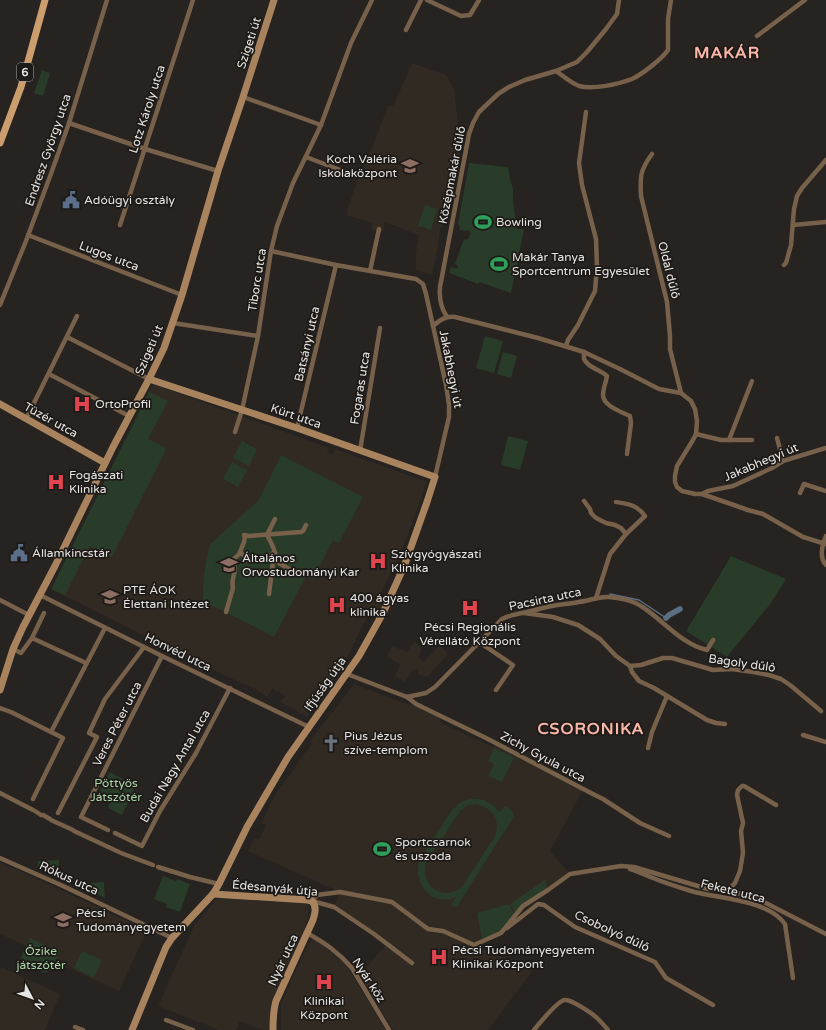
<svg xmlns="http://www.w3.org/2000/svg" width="826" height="1030" font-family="'Varela Round',sans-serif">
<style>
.built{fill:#312a22}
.green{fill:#293b29;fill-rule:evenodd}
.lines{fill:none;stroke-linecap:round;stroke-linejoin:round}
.stream{stroke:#5a6f84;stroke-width:1.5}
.canal{stroke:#5a6f84;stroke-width:5.5}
.street{stroke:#78614a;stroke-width:4.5}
.secondary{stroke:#a8835e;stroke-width:7}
.primary{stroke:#cd9e6d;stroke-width:7}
.labels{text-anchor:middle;stroke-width:3.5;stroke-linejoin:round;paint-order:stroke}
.shield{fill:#1d1a17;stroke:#aaa7a5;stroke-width:1}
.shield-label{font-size:11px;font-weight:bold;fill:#e6e4e2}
.street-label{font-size:12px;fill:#e6e4e2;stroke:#1d1a17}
.poi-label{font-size:12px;fill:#e6e4e2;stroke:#1d1a17;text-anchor:start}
.park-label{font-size:12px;fill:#acd5ab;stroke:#1d1a17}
.district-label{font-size:16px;font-weight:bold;letter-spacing:1px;fill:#f9b7a8;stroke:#1d1a17}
</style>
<rect width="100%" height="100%" fill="#262320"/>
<g class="built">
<path d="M412 63 446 75 454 89 459 133V154L448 215 440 230 437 251 432 275 416 270V253L419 235 385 222 383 232 371 229 373 223 346 215 356 183 373 145 388 106 394 105Z"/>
<path d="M153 384 329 448 327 452 332 455 335 449 427 482 402 550 380 595 386 599 376 619 368 615 341 670 307 717 280 702 285 696 278 691 277 692 273 688 267 697 260 692 178 653 51 589Z"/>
<path d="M414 642 422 647 419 658 424 662 440 645 448 654 427 677 418 674V671L413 669 405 682 395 676 400 664 387 657 392 646 407 652Z"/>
<path d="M354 684 403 703 413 705 441 718 439 722 493 747 496 745 583 790 550 851 570 874 523 906 501 933 474 945 533 970 488 1030H393L360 976 386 944 334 907 340 892 248 851 254 838 259 839 266 825 261 823 276 793 296 767 297 763 311 745 312 738Z"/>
<path d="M0 862 96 906 100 910H103L147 930 119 991 71 969 72 968 0 934Z"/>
<path d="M224 897 309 903 308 917 303 937 270 1008 271 1030H262L240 1021 236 1030H219L158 1006 195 924 216 900Z"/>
<path d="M316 940 343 962 349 969 386 1030H281V1004L292 978 310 941Z"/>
<path d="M1 967 60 994 45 1030H0V970Z"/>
</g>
<g class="green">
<path d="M42 70 50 73 43 96 34 93Z"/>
<path d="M469 163 508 167 510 179 513 188V201L517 229H524L511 293 479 282 478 284 449 273 451 267 457 269 458 266 455 264 464 239 467 240 471 233 469 231 459 230 460 226 458 224Z"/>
<path d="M425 205 437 209 431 230 418 226Z"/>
<path d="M485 336 503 341 494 373 476 368Z"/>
<path d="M503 352 517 356 511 378 497 374Z"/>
<path d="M149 392 168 401 148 439 166 448 163 456 112 557 90 546 65 595 51 589Z"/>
<path d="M508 436 528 441 520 470 501 465Z"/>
<path d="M242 441 257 449 249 466 233 458Z"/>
<path d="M281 455 363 497 339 543 333 540 313 579 306 576 274 637 203 601C203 582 205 562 210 544L258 501Z"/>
<path d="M232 462 247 470 238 487 223 479Z"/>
<path d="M731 556 786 579 771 603 727 657 686 631Z"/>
<path d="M494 748 514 757 502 782 488 776 494 764 488 761Z"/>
<path d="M110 772 136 786 122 815 108 808 111 801 98 794Z"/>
<path d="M470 799C483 798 491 802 499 812L506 806C511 810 514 812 513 818L456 908 451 905 456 897C432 908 413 883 419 861L452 810 461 802ZM475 804C489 806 500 817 496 832 495 838 490 843 487 848 479 861 470 874 462 887 443 902 420 886 426 863L460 811 467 806Z"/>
<path d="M59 860V872L57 875 38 867V861Z"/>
<path d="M163 876 176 881 177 879 190 884 180 912 166 907 167 904 154 899Z"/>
<path d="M546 879 547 889 515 913 510 904Z"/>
<path d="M104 882 105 898 84 887V885H86L87 883Z"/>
<path d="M509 904 514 914 499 932 482 939 477 913Z"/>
<path d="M30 938 60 952 52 968 46 973 26 966 21 957Z"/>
<path d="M82 951 102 960 94 978 74 968Z"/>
</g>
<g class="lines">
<path class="stream" d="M610 594 639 600 666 618"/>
<path class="canal" d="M666 618 669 615 680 609"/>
<g class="street">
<path d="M427 0 461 16 470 15 479 0"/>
<path d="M406 30 421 0"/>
<path d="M757 36 805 0"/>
<path d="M556 71 577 62 587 52 606 29 617 14 619 0"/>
<path d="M243 97 321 125"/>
<path d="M69 123 145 149 218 171"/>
<path d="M652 154C640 170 640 177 641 196L667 302 670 336V349L681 393"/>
<path d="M306 157 356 176"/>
<path d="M120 225 193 0"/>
<path d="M793 225 826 222"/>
<path d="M28 235 182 295"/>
<path d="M271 251 336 265 416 279 423 284 426 294 446 385 449 405V417L435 477"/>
<path d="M784 265 786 263 791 245 794 209 797 196 802 188 826 160"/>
<path d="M370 271 379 229"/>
<path d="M0 305 26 241 52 171 69 123 107 0"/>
<path d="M447 317C441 308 439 298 440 287L469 134 473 123 479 112 498 94 509 87 525 80 556 71C563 76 571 83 579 86 593 90 619 84 632 79 641 75 662 59 668 50V19L671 0"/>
<path d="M173 323 258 336"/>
<path d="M433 326C440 320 445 316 455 317L538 338 584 352 620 369 659 389 681 393 691 401 695 409 697 421 696 434 693 440 677 466 675 476V482L677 487 682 491 695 494H702L708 491 733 486 772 468 783 461 826 448"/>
<path d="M67 337 149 379"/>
<path d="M566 346 568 340 578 325 595 291 597 267 596 239 582 185 579 163 586 112"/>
<path d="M584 352C584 353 584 359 584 359 587 367 601 370 607 376 606 382 603 389 603 395 603 406 622 412 630 416L631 423 627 454"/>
<path d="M49 374 129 416"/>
<path d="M26 419 77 316"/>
<path d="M297 428 336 265"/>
<path d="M235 432 242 410 258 336 271 251 277 226 293 183 321 125 351 43 372 0"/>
<path d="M696 434 721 440H752"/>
<path d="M777 438 783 461"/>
<path d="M729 440 752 381"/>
<path d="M360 451 380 328"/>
<path d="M800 493 804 484 826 491"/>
<path d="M702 494 748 510 763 514 803 537 826 544"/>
<path d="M584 501 590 509 591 513 596 518 606 523 615 525 621 528 626 534"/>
<path d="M275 519 267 535C271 542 277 553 276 561L297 574"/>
<path d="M244 535 249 536 301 532 303 531 306 525"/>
<path d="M245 536 244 542 240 552 244 556 262 561 268 559 274 552"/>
<path d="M826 536C822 544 819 558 826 565"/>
<path d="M230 562 234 559 239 554 241 553"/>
<path d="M269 594 273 562"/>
<path d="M40 595 162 656 309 727"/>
<path d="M596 598 610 554 626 534 645 516C637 505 629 504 616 502"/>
<path d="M0 600 29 615"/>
<path d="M226 612 233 588C230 579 239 569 232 561"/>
<path d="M524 613 553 617 578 625 600 639 616 656 630 666 641 665 663 658H672L713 670 732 669 753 672 769 675 781 679 790 685 821 711"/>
<path d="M32 638 44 613"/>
<path d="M479 642 513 665 496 690"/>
<path d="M13 649 21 653 32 638 86 663"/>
<path d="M630 666 632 672 639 681 654 688 707 720 716 723 725 724"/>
<path d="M347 674 407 697 426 693 435 687 502 619C510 615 514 615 522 613 532 611 542 608 552 606 561 604 570 604 579 602 589 601 599 596 609 597 620 598 632 600 641 606 662 619 682 645 707 650L713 640"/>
<path d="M407 697 416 704 486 738 589 792 603 799 640 823 669 836"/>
<path d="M0 708 11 712 51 732"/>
<path d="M803 735 826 742"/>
<path d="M648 748 652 732 667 696"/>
<path d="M0 793 33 810"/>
<path d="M33 799 63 738 51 732 105 628"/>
<path d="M35 811 41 815"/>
<path d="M58 813 97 737 89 733 105 699 144 647"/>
<path d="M43 815 50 819"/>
<path d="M51 820 73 830"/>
<path d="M108 830 81 817 162 656"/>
<path d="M74 831 119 852"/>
<path d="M115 833 142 846 160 811 196 753 230 688"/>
<path d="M121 853 153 865"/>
<path d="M0 858 63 886 172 938"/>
<path d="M158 867 190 877 219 884"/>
<path d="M630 869C638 871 645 875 653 878 665 883 678 887 691 891 718 899 767 899 785 924L793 978"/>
<path d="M728 890 735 883 740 871 743 853 741 831 743 823 737 795 738 790 742 786H744L776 805"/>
<path d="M507 928 538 904 544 905 575 927 655 962 666 978 713 1005"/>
<path d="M307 933C325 943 338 952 352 968L389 1030"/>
<path d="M412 963 374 934 334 907 312 901 317 895 340 892 392 902 428 929 443 931 474 945 501 933 523 906 548 890 570 874 621 866 634 867 708 889 728 890 762 901 826 934"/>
<path d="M166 1020 193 1030"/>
<path d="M75 1027 83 1030"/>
<path d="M534 1030C539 1024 558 1000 565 1000 571 999 593 1014 597 1018 601 1022 605 1026 608 1030"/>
</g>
<g class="secondary">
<path d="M0 404 105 463"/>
<path d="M0 690 13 649 23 627 55 566 113 447 149 379 164 348 182 295 218 171 243 97 274 0"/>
<path d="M213 894 308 900 312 901C317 907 315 913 313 920L276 1001C273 1011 273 1020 273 1030"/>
<path d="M132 1030 166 947 172 938 213 894 219 884 247 827 288 757 359 656 383 613 405 564 427 502 435 477 297 428 149 379"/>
</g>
<path class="primary" d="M0 143 21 87 45 0"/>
</g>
<defs>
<g id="school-bare" transform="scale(1.38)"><path d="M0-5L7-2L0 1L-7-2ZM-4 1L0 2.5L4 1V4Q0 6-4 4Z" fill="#8d6e63" stroke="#1d1a17" stroke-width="2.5" paint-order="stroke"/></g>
<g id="civic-bare" transform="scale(1.38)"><path d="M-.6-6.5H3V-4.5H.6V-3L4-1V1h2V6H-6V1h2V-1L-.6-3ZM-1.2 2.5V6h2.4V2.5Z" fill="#5c6f8a" stroke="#1d1a17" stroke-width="2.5" paint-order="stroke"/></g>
<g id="stadium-bare" transform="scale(1.38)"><path d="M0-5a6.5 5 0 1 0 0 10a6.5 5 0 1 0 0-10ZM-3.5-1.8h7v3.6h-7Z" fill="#2e9e5b" stroke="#1d1a17" stroke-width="2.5" paint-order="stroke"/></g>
<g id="hospital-bare" transform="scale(1.38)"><path d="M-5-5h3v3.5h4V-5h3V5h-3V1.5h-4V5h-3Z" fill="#e0444e" stroke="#1d1a17" stroke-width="2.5" paint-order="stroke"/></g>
<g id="university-bare" transform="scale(1.38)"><path d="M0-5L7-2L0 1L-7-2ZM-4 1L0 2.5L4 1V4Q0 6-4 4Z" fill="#8d6e63" stroke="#1d1a17" stroke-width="2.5" paint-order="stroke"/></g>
<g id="church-bare" transform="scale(1.38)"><path d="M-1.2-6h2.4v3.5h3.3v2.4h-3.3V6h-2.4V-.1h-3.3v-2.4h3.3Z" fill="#6b7280" stroke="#1d1a17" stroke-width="2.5" paint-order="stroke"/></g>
</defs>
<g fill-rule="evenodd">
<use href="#school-bare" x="410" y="166"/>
<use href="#civic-bare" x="71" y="200"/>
<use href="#stadium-bare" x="483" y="222"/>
<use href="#stadium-bare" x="499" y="264"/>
<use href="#hospital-bare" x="82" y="404"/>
<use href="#hospital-bare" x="56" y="482"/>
<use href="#civic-bare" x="19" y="553"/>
<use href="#hospital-bare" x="378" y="561"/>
<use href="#university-bare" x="229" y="565"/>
<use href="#university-bare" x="110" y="597"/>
<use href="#hospital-bare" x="337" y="605"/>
<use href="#hospital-bare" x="470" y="608"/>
<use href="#church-bare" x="331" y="743"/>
<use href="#stadium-bare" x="382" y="849"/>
<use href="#university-bare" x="63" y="920"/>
<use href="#hospital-bare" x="439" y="957"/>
<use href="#hospital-bare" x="324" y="982"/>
</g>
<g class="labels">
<rect class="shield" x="17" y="63" width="16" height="18" rx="3"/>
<g class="shield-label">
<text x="25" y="76">6</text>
</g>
<g class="street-label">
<text transform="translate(249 43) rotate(-72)" y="4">Szigeti út</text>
<text transform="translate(147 109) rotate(-72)" y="4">Lotz Károly utca</text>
<text transform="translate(48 150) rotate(-71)" y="4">Endresz György utca</text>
<text transform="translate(452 175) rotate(-79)" y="4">Középmakár dűlő</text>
<text transform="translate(109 256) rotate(21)" y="4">Lugos utca</text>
<text transform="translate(669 270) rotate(76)" y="4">Oldal dűlő</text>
<text transform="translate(257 280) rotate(-81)" y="4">Tiborc utca</text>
<text transform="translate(307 344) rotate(-77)" y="4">Batsányi utca</text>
<text transform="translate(149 350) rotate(-67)" y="4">Szigeti út</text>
<text transform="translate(451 369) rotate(79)" y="4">Jakabhegyi út</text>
<text transform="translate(360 388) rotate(-81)" y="4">Fogaras utca</text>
<text transform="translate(296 416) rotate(19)" y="4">Kürt utca</text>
<text transform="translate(51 420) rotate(29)" y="4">Tüzér utca</text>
<text transform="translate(761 462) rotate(-23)" y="4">Jakabhegyi út</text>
<text transform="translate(545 599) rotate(-12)" y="4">Pacsirta utca</text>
<text transform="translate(178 652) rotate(26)" y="4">Honvéd utca</text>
<text transform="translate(742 663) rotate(8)" y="4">Bagoly dűlő</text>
<text transform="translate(325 684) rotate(-55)" y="4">Ifjúság útja</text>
<text transform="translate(117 724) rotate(-63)" y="4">Veres Péter utca</text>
<text transform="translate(543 757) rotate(28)" y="4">Zichy Gyula utca</text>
<text transform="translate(175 766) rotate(-60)" y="4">Budai Nagy Antal utca</text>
<text transform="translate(69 878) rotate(25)" y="4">Rókus utca</text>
<text transform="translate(275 888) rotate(5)" y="4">Édesanyák útja</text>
<text transform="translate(733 891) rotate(14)" y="4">Fekete utca</text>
<text transform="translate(612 931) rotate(25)" y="4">Csobolyó dűlő</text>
<text transform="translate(283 960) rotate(-65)" y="4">Nyár utca</text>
<text transform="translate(369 980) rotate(57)" y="4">Nyár köz</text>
</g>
<g class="poi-label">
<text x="397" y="163" text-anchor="end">Koch Valéria<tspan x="397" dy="14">Iskolaközpont</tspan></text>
<text x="84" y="204">Adóügyi osztály</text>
<text x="496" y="226">Bowling</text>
<text x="512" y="261">Makár Tanya<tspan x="512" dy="14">Sportcentrum Egyesület</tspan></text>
<text x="95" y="408">OrtoProfil</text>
<text x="69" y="479">Fogászati<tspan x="69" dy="14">Klinika</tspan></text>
<text x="32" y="557">Államkincstár</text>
<text x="391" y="558">Szívgyógyászati<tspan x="391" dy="14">Klinika</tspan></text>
<text x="242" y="562">Általános<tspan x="242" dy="14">Orvostudományi Kar</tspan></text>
<text x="123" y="594">PTE ÁOK<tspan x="123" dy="14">Élettani Intézet</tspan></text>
<text x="350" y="602">400 ágyas<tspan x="350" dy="14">klinika</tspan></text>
<text x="470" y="631" text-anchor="middle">Pécsi Regionális<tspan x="470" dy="14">Vérellátó Központ</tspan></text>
<text x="344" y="740">Pius Jézus<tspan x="344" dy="14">szíve-templom</tspan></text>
<text x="395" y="846">Sportcsarnok<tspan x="395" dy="14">és uszoda</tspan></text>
<text x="76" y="917">Pécsi<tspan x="76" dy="14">Tudományegyetem</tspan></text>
<text x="452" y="954">Pécsi Tudományegyetem<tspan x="452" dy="14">Klinikai Központ</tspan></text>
<text x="324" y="1005" text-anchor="middle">Klinikai<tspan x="324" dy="14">Központ</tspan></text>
</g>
<g class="park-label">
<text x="116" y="787">Pöttyös<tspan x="116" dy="14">Játszótér</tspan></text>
<text x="41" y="955">Őzike<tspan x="41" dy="14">játszótér</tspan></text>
</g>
<g class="district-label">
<text x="727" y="58">MAKÁR</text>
<text x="591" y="734">CSORONIKA</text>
</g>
</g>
<g transform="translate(32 998) rotate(131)" stroke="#1d1a17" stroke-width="3" paint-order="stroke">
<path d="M0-3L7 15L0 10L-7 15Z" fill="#e6e4e2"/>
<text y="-6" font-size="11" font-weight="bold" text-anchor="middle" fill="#e6e4e2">N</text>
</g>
</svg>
